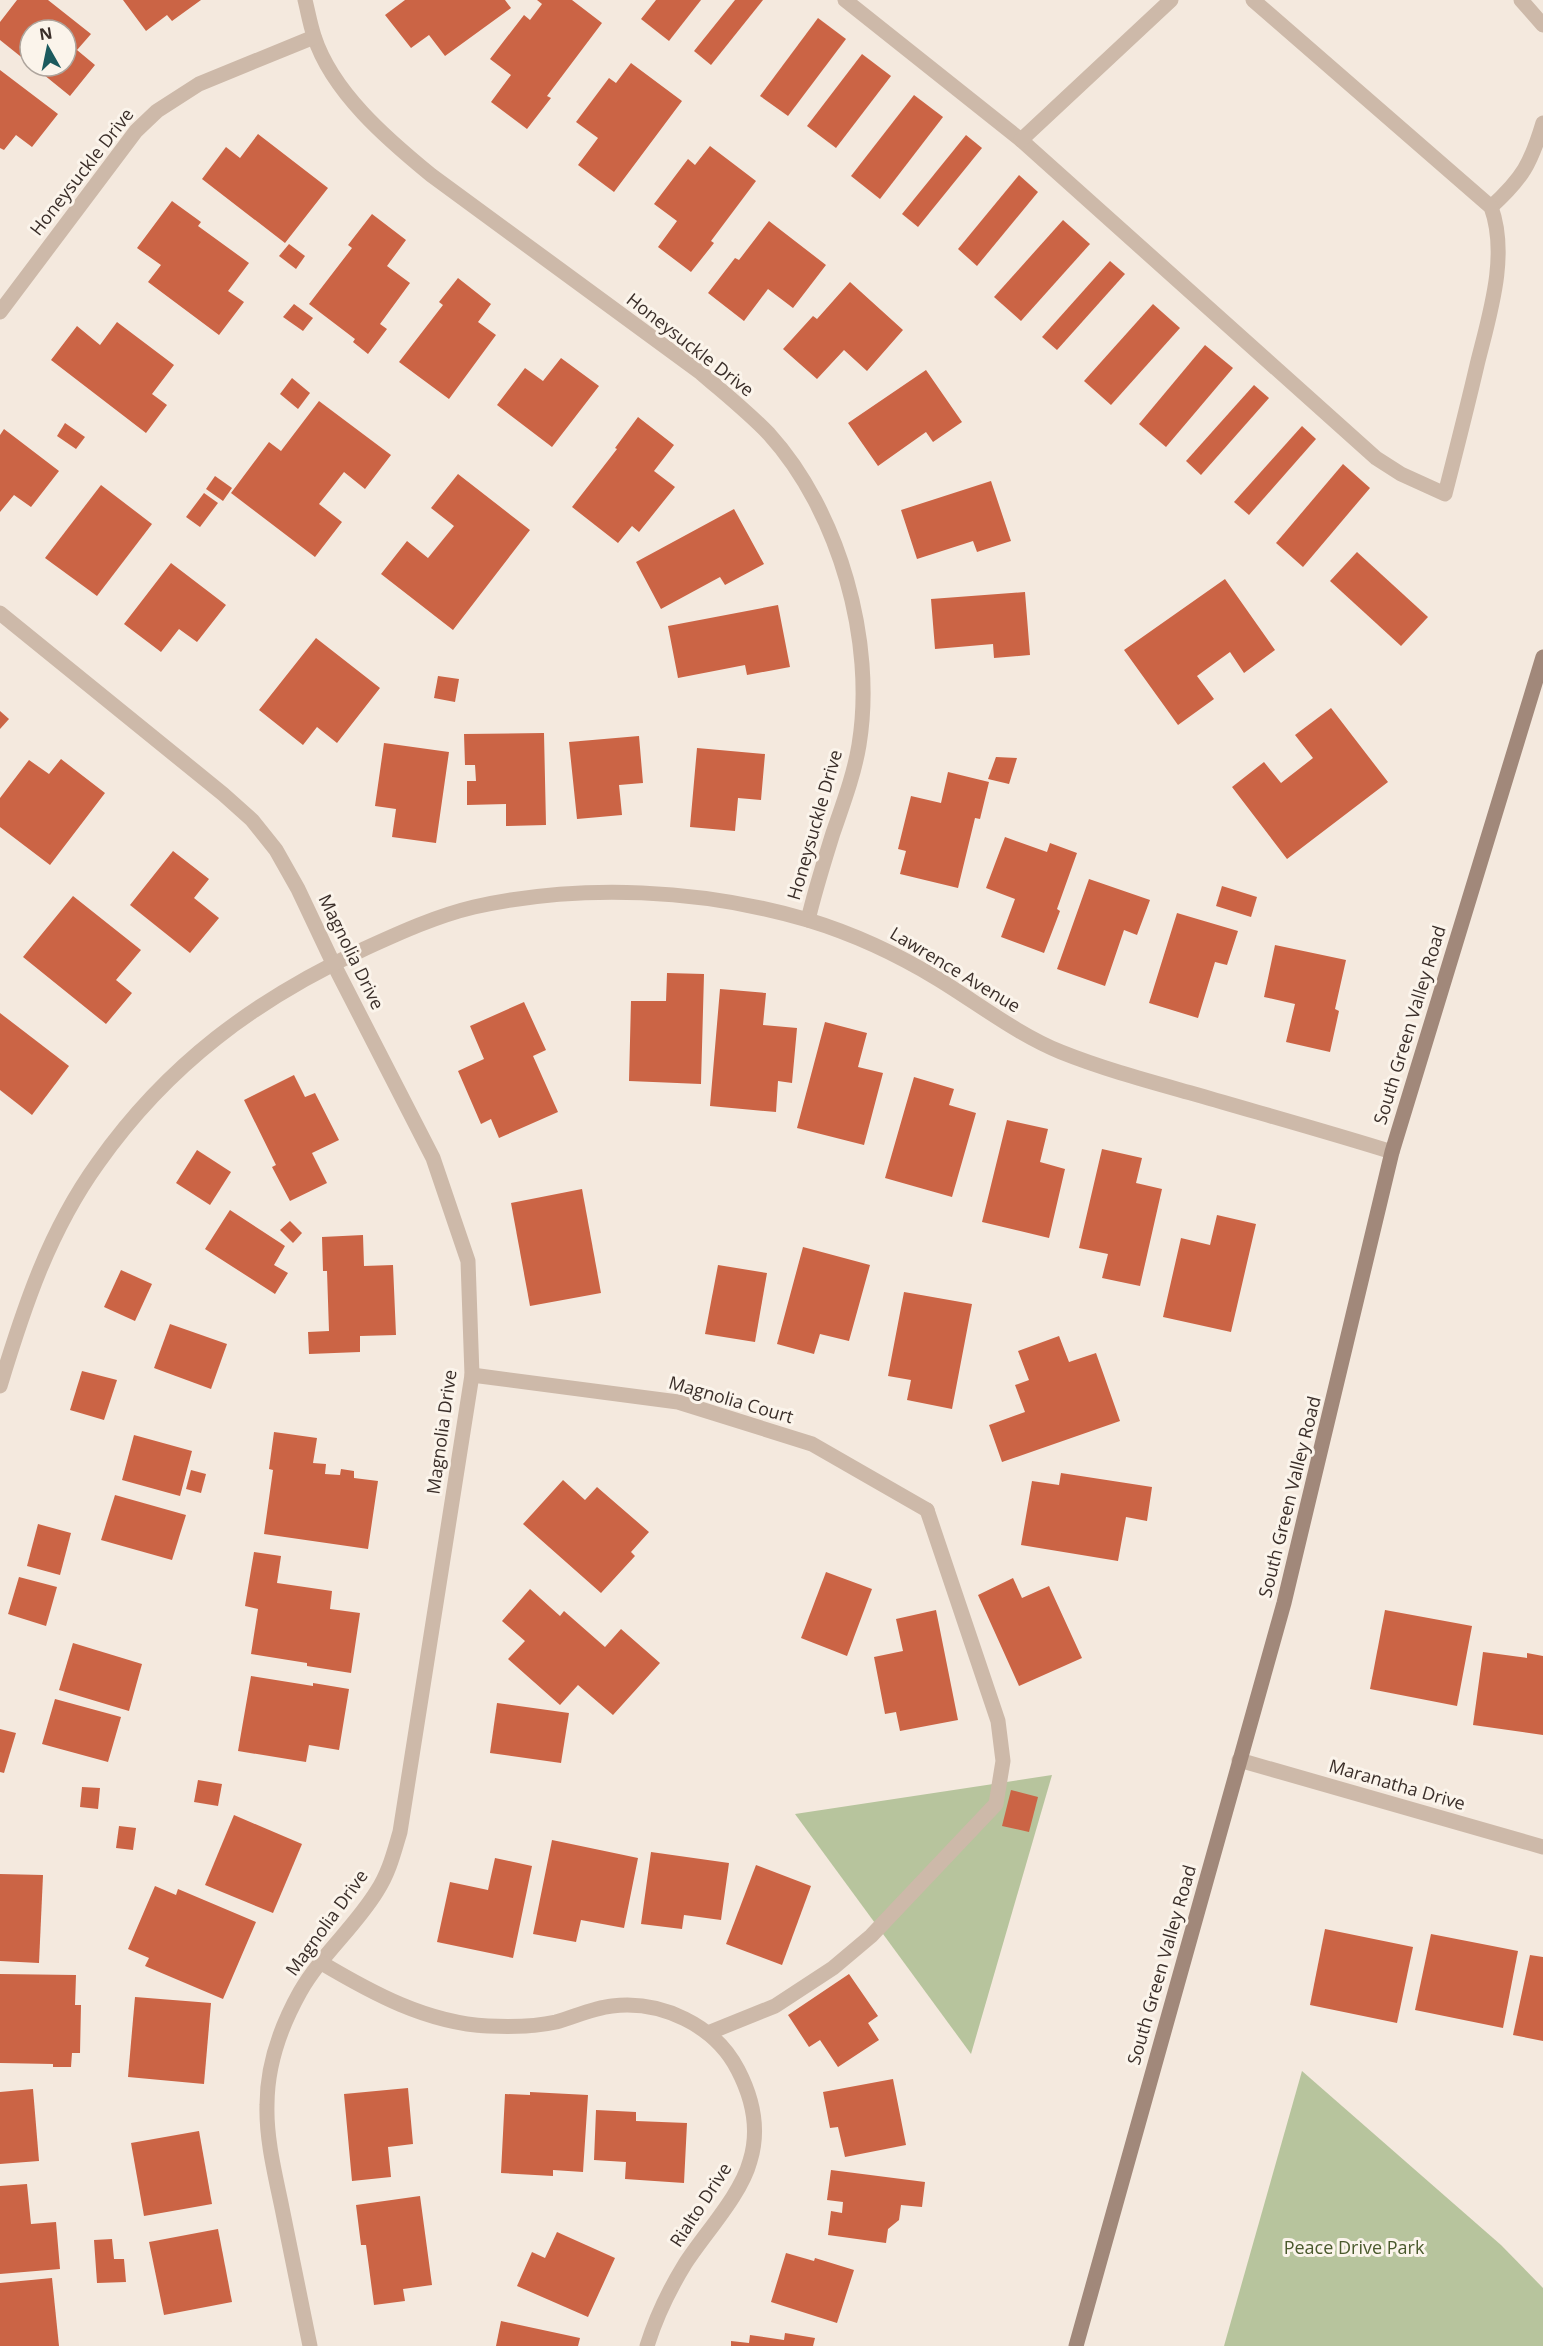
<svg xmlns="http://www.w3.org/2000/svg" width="1543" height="2346" font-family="'Open Sans',sans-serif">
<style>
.green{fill:#b7c49d}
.building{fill:#cb6445}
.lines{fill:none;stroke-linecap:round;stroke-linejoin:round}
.lane{stroke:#cdb9a9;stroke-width:15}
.street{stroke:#cdb9a9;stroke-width:15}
.secondary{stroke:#a1887a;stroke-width:15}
.labels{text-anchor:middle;stroke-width:6;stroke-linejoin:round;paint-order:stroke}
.street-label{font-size:18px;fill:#3a2e29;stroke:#fbf4eb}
.park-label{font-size:18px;fill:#49592c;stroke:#fbf4eb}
</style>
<rect width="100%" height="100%" fill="#f4e9de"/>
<g class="green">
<path d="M1052 1775 971 2054 795 1814Z"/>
<path d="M1302 2071 1501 2245 1543 2288V2346H1224Z"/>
</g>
<g class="building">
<path d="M17 0H48L91 34 77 50 95 65 70 96 33 66H66V30H30V64L0 40V22Z"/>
<path d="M123 0H201L172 21 167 15 146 31Z"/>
<path d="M405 0H505L511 8 445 56 429 35 411 48 385 15Z"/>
<path d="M537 0H572L602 23 547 96 551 98 527 129 491 102 511 75 490 59 524 15 530 20 542 4Z"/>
<path d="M656 0H701L669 41 641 19Z"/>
<path d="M735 0H763L711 65 694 51Z"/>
<path d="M818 18 846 39 788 116 760 96Z"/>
<path d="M862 54 891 76 836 148 807 126Z"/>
<path d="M631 63 682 101 614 192 578 165 598 138 576 122 609 78 616 83Z"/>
<path d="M0 70 58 114 32 147 16 135 4 150 0 148Z"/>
<path d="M914 95 943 117 880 199 851 176Z"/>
<path d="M258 134 328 188 285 243 202 179 226 147 240 158Z"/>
<path d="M966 135 982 148 918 227 902 214Z"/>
<path d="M710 146 756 181 711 241 714 243 691 272 658 247 677 221 654 204 688 159 695 165Z"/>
<path d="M1019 175 1038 192 977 266 958 249Z"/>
<path d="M172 201 201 222 198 226 249 263 228 291 244 302 219 335 148 282 161 265 137 248Z"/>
<path d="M372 214 406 240 387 266 410 283 380 324 387 329 368 354 353 342 355 339 309 304 352 248 348 245Z"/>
<path d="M1063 220 1090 244 1021 321 994 297Z"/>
<path d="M769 221 826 265 793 308 768 289 744 321 708 293 735 258 739 260Z"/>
<path d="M289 244 305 256 296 269 279 256Z"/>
<path d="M1110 261 1125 274 1057 350 1042 337Z"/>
<path d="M458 278 491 304 478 322 496 335 449 399 399 362 443 305 439 302Z"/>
<path d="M850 282 903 330 867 371 844 350 817 379 783 349 813 316 817 319Z"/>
<path d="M294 304 313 318 303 331 283 317Z"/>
<path d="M1153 304 1180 328 1111 405 1084 381Z"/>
<path d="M117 322 174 365 152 394 167 405 146 433 51 360 77 326 100 345Z"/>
<path d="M1205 345 1233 368 1166 447 1139 424Z"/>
<path d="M561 358 599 386 552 447 497 405 525 368 543 381Z"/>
<path d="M926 370 962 422 933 442 926 432 878 466 848 423Z"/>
<path d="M292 378 310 393 298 409 280 394Z"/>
<path d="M1254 385 1269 398 1201 475 1186 461Z"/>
<path d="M319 401 391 455 365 489 344 472 319 504 342 522 315 557 231 493 269 442 281 451Z"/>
<path d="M638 417 674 445 654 471 675 487 639 532 632 526 618 543 572 507 617 449 615 448Z"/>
<path d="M65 423 85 437 76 449 57 436Z"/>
<path d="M1302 426 1316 439 1249 515 1234 502Z"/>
<path d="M4 429 59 471 31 507 14 495 0 512V435Z"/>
<path d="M1343 464 1370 488 1303 567 1276 543Z"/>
<path d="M458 474 530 530 453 630 381 574 407 541 428 558 454 526 431 508Z"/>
<path d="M215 476 232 488 223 501 206 489Z"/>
<path d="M991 481 1011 541 977 552 973 541 917 559 901 510Z"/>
<path d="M101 485 152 524 97 596 45 558Z"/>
<path d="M204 493 218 503 200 527 186 517Z"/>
<path d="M734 509 764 564 725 585 720 577 661 609 636 562Z"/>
<path d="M1357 552 1428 617 1401 646 1330 581Z"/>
<path d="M171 563 226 605 197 642 179 629 161 652 124 624Z"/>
<path d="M1225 579 1275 650 1244 673 1230 652 1197 676 1214 699 1178 725 1124 650Z"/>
<path d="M1025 592 1030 655 994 658 993 644 935 649 931 599Z"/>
<path d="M778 605 790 667 747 675 745 665 678 678 668 626Z"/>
<path d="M316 638 380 688 337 743 317 727 303 745 259 710Z"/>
<path d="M438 676 459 679 455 702 434 698Z"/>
<path d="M1331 708 1388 782 1287 859 1232 787 1264 762 1281 783 1313 758 1295 735Z"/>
<path d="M0 711 9 719 0 729Z"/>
<path d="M544 733 546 825 506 826V804L467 805V781H476L475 765H465L464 734Z"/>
<path d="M639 736 643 783 619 785 622 815 577 819 569 742Z"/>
<path d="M384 743 449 752 436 843 392 837 396 809 375 806Z"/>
<path d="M697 748 765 754 761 800 738 798 735 831 690 827Z"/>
<path d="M996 757 1017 758 1009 784 988 779Z"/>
<path d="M61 759 105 793 50 865 0 827V798L29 760 49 774Z"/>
<path d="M948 772 989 782 980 819 975 818 958 888 900 874 906 851 898 849 911 796 941 803Z"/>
<path d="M1005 837 1047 852 1050 843 1077 853 1057 909 1060 911 1044 953 1001 937 1015 899 986 888Z"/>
<path d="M173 851 209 879 194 898 219 918 190 953 130 905Z"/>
<path d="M1089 879 1150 900 1137 935 1124 930 1105 986 1057 969Z"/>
<path d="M1222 886 1257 897 1251 917 1216 906Z"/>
<path d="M73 896 141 950 116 980 132 993 106 1024 23 957Z"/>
<path d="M1177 913 1238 931 1227 965 1215 962 1198 1018 1149 1003Z"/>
<path d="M1275 945 1346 960 1335 1009 1339 1011 1330 1052 1286 1042 1295 1004 1264 997Z"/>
<path d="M667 973 704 974 701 1084 629 1081 631 1001H666Z"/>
<path d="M720 989 766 993 763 1025 797 1028 792 1083 778 1081 776 1112 710 1106Z"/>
<path d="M524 1002 546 1050 533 1056 558 1112 499 1138 491 1119 481 1124 458 1071 484 1059 470 1026Z"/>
<path d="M0 1013 69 1066 32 1115 0 1090Z"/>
<path d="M825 1022 867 1033 858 1067 883 1073 864 1145 797 1128Z"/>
<path d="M294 1075 305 1097 315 1093 339 1140 312 1153 327 1183 290 1201 272 1167 276 1165 244 1100Z"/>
<path d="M914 1077 954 1089 949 1105 976 1113 952 1197 885 1178Z"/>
<path d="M1007 1120 1048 1129 1040 1162 1065 1169 1049 1238 982 1222Z"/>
<path d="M1102 1149 1142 1158 1136 1183 1162 1189 1140 1286 1102 1278 1108 1254 1079 1248Z"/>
<path d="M197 1150 231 1172 210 1205 176 1183Z"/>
<path d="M582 1189 601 1293 530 1306 511 1203Z"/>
<path d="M230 1210 285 1246 274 1265 288 1273 275 1294 205 1249Z"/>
<path d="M1217 1215 1256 1224 1231 1332 1163 1317 1181 1238 1210 1245Z"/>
<path d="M290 1221 302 1233 293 1243 280 1230Z"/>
<path d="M363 1235 364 1266 393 1265 396 1335 360 1336V1352L309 1354 308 1332 329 1331 327 1271H323L322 1237Z"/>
<path d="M803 1247 870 1265 849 1341 820 1334 814 1354 777 1344Z"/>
<path d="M718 1265 767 1273 755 1342 705 1334Z"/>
<path d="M121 1270 152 1284 135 1321 104 1307Z"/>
<path d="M904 1292 972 1304 952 1409 907 1400 911 1380 888 1376Z"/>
<path d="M170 1324 227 1344 211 1389 154 1368Z"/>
<path d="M1059 1336 1069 1362 1096 1353 1120 1421 1002 1462 989 1425 1025 1412 1015 1385 1029 1380 1018 1351Z"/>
<path d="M82 1371 117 1380 104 1420 70 1410Z"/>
<path d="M274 1432 317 1438 313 1463 326 1464 325 1474 340 1475 341 1469 354 1471V1478L378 1481 368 1549 264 1534 273 1470 269 1469Z"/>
<path d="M134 1435 192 1451 180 1496 122 1480Z"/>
<path d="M191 1470 206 1474 201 1493 186 1489Z"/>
<path d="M1061 1473 1152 1487 1147 1521 1126 1517 1118 1561 1021 1545 1032 1481 1059 1485Z"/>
<path d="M563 1480 585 1500 597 1487 649 1532 631 1552 635 1556 601 1593 523 1524Z"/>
<path d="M115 1495 186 1515 172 1560 101 1540Z"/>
<path d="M38 1524 71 1533 60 1575 27 1566Z"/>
<path d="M254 1552 281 1556 277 1583 332 1591 330 1609 360 1613 351 1673 307 1666V1663L251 1654 258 1609 245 1606Z"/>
<path d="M826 1572 872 1589 847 1656 801 1638Z"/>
<path d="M19 1577 57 1587 46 1626 8 1614Z"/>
<path d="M1013 1578 1022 1598 1049 1586 1082 1658 1019 1686 978 1595Z"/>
<path d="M530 1589 560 1616 564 1611 605 1647 621 1629 660 1663 613 1715 578 1685 560 1705 508 1659 525 1641 502 1621Z"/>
<path d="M936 1610 958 1720 900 1731 896 1712 885 1714 874 1657 903 1651 896 1619Z"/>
<path d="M1385 1610 1472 1626 1457 1706 1370 1689Z"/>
<path d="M73 1643 142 1664 129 1711 59 1690Z"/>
<path d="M1483 1652 1527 1658V1653L1543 1656V1735L1473 1725Z"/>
<path d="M251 1676 313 1686V1683L349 1689 339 1750 309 1745 306 1762 238 1751Z"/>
<path d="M55 1699 121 1717 108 1762 42 1744Z"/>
<path d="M497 1703 569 1713 561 1763 490 1753Z"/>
<path d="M0 1729 16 1733 4 1773 0 1772Z"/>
<path d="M198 1780 222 1784 218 1806 194 1802Z"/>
<path d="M82 1787 100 1788 98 1809 80 1807Z"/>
<path d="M1011 1790 1038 1797 1029 1832 1002 1826Z"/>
<path d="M234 1815 302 1844 273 1913 205 1885Z"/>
<path d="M119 1826 136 1828 133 1850 116 1848Z"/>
<path d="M552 1840 638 1858 624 1928 581 1920 576 1942 533 1934Z"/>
<path d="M651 1852 729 1863 721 1920 684 1915 682 1929 641 1924Z"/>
<path d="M495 1858 532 1866 513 1958 437 1942 450 1882 488 1890Z"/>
<path d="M756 1865 811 1886 782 1965 726 1944Z"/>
<path d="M0 1874 43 1875 39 1963 0 1961Z"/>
<path d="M155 1886 176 1895 178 1889 256 1922 223 1999 145 1966 149 1958 128 1949Z"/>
<path d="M1325 1929 1413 1947 1397 2023 1310 2005Z"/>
<path d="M1431 1934 1518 1951 1503 2028 1415 2010Z"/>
<path d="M1530 1955 1543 1957V2041L1513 2035Z"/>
<path d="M0 1974 76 1975 75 2005H81L80 2053H72L71 2067H53V2064L0 2063Z"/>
<path d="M849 1974 878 2016 868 2023 879 2040 838 2067 820 2040 809 2047 788 2015Z"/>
<path d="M135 1997 211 2003 204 2084 128 2077Z"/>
<path d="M893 2079 906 2145 845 2157 838 2127 830 2128 823 2092Z"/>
<path d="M408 2088 413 2144 388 2147 391 2177 352 2181 344 2094Z"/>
<path d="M33 2089 39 2161 0 2164V2092Z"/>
<path d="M530 2092 588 2095 583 2172 553 2170V2176L501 2173 505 2094 530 2095Z"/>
<path d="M596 2110 636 2112V2121L687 2123 684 2183 625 2179 626 2162 594 2160Z"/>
<path d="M199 2131 212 2204 144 2216 131 2143Z"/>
<path d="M831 2170 925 2182 922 2207 901 2205 899 2220 888 2229 886 2243 828 2235 831 2211 842 2213 843 2202 827 2200Z"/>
<path d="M27 2184 31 2224 56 2222 60 2269 0 2274V2186Z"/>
<path d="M420 2196 432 2285 403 2289 405 2301 374 2305 366 2245H361L356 2205Z"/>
<path d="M218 2229 232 2302 164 2315 149 2242Z"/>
<path d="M557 2232 615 2258 588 2317 517 2286 532 2252 545 2258Z"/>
<path d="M112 2239 114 2259H124L126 2282 97 2283 94 2240Z"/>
<path d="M786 2253 814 2261 815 2258 854 2270 837 2323 771 2302Z"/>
<path d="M52 2278 59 2346H0V2283Z"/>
<path d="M501 2321 580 2338 578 2346H496Z"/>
<path d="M785 2333 815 2338 813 2346H731V2341L749 2343 750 2335 784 2340Z"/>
</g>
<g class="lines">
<g class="lane">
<path d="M1521 0 1543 25"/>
<path d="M1491 207C1523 178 1531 163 1543 123"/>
<path d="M708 2033 775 2006 833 1968 871 1936 996 1804 1003 1761 998 1721 927 1510"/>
</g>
<g class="street">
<path d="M305 0C308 12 310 24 314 36 332 92 387 139 431 175L701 373C724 393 748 412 769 434 839 511 876 642 859 745 854 775 843 804 833 833 824 862 815 890 808 920"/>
<path d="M845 0 1021 140 1376 458 1401 474 1445 494C1456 451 1467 408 1477 365 1489 316 1509 256 1491 207L1253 0"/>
<path d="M1021 140 1171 0"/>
<path d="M0 312 136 131 157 111 199 84 314 37"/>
<path d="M0 613 223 794 252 820 276 850 298 889 333 963 433 1158 468 1261 472 1375 400 1832C394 1852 389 1873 377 1891 355 1927 321 1955 300 1992 281 2026 267 2066 267 2105 266 2139 275 2174 282 2208 291 2254 301 2300 310 2346"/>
<path d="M472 1375 678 1402 812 1444 927 1510"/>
<path d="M0 1386C24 1307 49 1231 98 1163 168 1064 255 1000 364 949 399 933 436 916 474 907 582 883 702 889 808 920 854 934 897 954 938 979 979 1004 1017 1034 1061 1052 1106 1070 1152 1082 1198 1095 1263 1114 1328 1132 1392 1152"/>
<path d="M1239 1760 1543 1847"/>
<path d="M320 1962C372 1993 427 2023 488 2026 510 2027 534 2027 556 2022 574 2017 593 2008 612 2006 661 2000 715 2025 738 2070 753 2099 760 2129 750 2161 741 2195 705 2233 685 2264 669 2290 656 2317 647 2346"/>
</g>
<path class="secondary" d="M1076 2346 1284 1603 1392 1152 1543 657"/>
</g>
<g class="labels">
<g class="street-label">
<text transform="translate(82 172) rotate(-52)" y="6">Honeysuckle Drive</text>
<text transform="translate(690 345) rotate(38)" y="6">Honeysuckle Drive</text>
<text transform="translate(815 825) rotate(-74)" y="6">Honeysuckle Drive</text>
<text transform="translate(351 952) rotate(64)" y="6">Magnolia Drive</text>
<text transform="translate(955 970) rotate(31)" y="6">Lawrence Avenue</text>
<text transform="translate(1410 1025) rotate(-73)" y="6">South Green Valley Road</text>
<text transform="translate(731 1400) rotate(16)" y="6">Magnolia Court</text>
<text transform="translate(442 1432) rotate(-82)" y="6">Magnolia Drive</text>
<text transform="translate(1290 1497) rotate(-76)" y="6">South Green Valley Road</text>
<text transform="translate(1397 1785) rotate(16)" y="6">Maranatha Drive</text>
<text transform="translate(327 1923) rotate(-54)" y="6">Magnolia Drive</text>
<text transform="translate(1162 1965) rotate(-74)" y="6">South Green Valley Road</text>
<text transform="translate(701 2205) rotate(-57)" y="6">Rialto Drive</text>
</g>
<g class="park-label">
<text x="1354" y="2254">Peace Drive Park</text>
</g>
</g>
<g transform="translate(48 48) rotate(351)"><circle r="28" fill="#fbf4eb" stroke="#aea59d" stroke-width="1.5"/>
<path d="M0-4.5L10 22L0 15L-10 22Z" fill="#1c5a5e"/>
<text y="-9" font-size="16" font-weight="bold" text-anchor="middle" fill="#3a2e29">N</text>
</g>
</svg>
